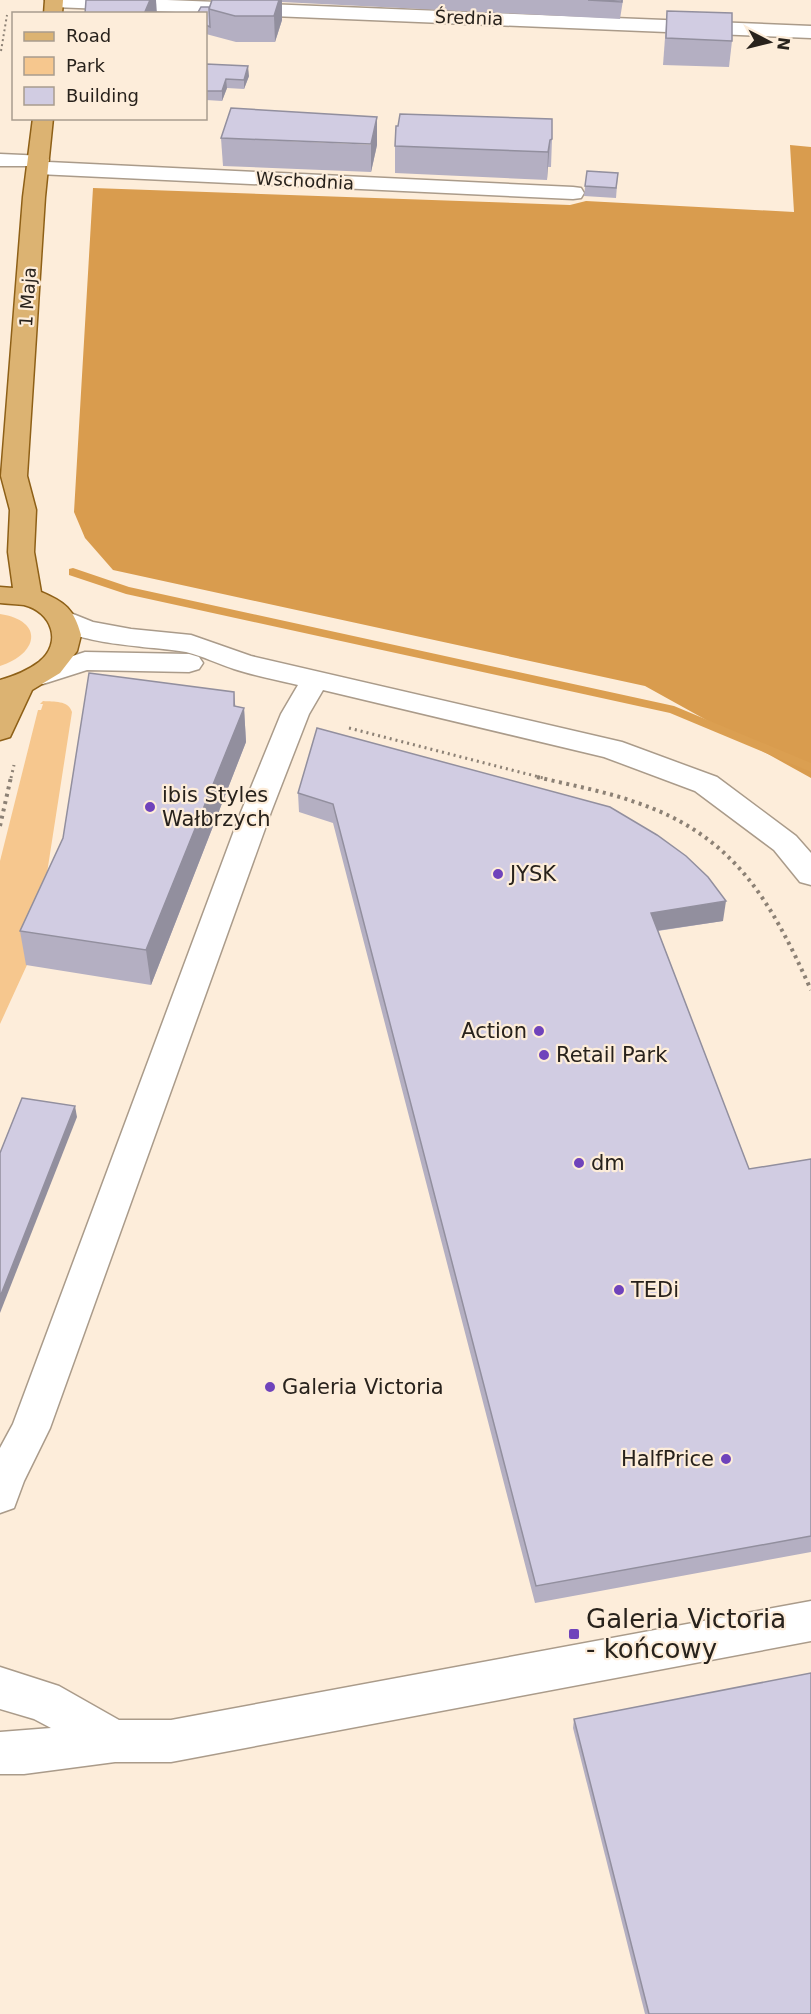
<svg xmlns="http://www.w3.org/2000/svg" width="811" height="2014" font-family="'DejaVu Sans',sans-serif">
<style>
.green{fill:#f6c78e}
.forest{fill:#d99c4e}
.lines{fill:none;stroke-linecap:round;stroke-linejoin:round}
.stream{fill:#db9f51;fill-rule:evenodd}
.minor-casing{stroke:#aa9b8a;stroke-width:3}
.major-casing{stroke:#8e6017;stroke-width:3}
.path-far2{stroke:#8c8175;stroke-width:2;stroke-dasharray:2 3;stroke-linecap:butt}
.path-far1{stroke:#8c8175;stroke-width:3;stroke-dasharray:2 4;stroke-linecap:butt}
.path{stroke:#8c8175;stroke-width:4;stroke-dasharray:3 4.5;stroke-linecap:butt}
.minor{fill:#fff;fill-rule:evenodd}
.major{fill:#dcb372;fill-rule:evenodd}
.wall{fill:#b4afc2}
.shaded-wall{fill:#928f9e}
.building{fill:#d1cce2;stroke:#928f9e;stroke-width:1.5}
.poi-dot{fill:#6f43bb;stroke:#fdedda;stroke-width:2}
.labels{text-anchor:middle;stroke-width:4.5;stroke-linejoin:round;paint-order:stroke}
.far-street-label{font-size:18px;fill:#28221c;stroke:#fdedda}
.poi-label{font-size:21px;fill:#28221c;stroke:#fdedda;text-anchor:start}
.near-poi-label{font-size:26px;fill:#28221c;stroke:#fdedda;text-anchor:start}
</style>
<rect width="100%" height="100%" fill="#fdedda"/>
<g class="green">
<path d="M0 614C45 621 38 654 0 666Z"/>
<path d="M43 701C54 702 68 700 72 712L47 873H69L0 1024V861L38 710H41L43 704H40Z"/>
</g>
<path class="forest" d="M790 145 811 147V778L645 686 113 570 85 538 74 512 93 188 570 205 586 201 794 212Z"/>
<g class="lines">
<path class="stream" d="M73 568 129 587 674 706 811 763V772L670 713 126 594 69 575V569Z"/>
<g class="minor-casing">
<g id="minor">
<path d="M45 0H167L811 26V38L54 7 47 5Z"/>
<path d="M0 154 46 156 49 160 48 162 573 187 581 188 584 193 581 198 573 199 38 174 31 172 29 166H0Z"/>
<path d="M63 610 93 622 131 629 191 635 251 656 622 742 717 777 796 836 811 853V885L800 882 774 850 695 791 604 757 323 690 309 714 271 812 50 1428 24 1481 14 1508 0 1513V1448L13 1424 241 812 281 714 298 685C277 680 255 676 234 669 218 664 203 656 186 652 155 646 68 646 49 619L53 613Z"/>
<path d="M85 652 189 654 199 657 203 663 199 669 189 672 87 670 43 684 33 681 29 675 33 669Z"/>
<path d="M811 1601V1641L171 1762H115L24 1774H0V1732L51 1728 34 1719 0 1709V1667L59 1686 119 1720H171Z"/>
</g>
</g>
<g class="major-casing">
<g id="major">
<path d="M45 0H63L62 14H44Z"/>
<path d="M33 118H53L45 197 27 476 36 510 34 552 41 592C65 602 74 609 81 635L77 651 60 673 32 690 10 737 0 740V680C14 676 27 671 39 662 63 643 52 612 24 605 16 604 8 604 0 603V587L13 588 8 552 10 510 1 476 23 197Z"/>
</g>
</g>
<path class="path-far2" d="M1 51 7 15"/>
<g class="path-far1">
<path d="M349 728 543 778"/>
<path d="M11 778 14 765"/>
</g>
<g class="path">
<path d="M537 777C570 785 604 791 635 802 734 835 771 901 811 990"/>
<path d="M0 826 11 777"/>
</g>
<use href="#minor" class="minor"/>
<use href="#major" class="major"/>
</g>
<g class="wall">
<path d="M212 0H623L620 19 282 2V20L275 42H236L206 34V14Z"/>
<path d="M667 11 732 41 729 67 663 65Z"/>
<path d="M206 64 249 76 244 89 227 88 222 101 206 100Z"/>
<path d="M398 126 552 139 551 167H548L547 180 395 173V146Z"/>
<path d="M221 138 377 145 371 172 223 166Z"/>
<path d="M587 171 618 173 616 198 584 196Z"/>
<path d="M235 706 244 708 246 742 151 985 26 965 20 931Z"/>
<path d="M298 793 723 921 658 931 749 1169 811 1159V1552L535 1603 333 823 299 812Z"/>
<path d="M574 1719 811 2014H645L573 1728Z"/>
</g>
<g class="shaded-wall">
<path d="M150 0H156L157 14H144Z"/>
<path d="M279 0H282V20L275 42 274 16Z"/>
<path d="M248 66 249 76 244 89V80Z"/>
<path d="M226 79 227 88 222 101V91Z"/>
<path d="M377 117V145L371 172V144Z"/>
<path d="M550 140 548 167 547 180 548 152Z"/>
<path d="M234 692 237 725 244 708 246 742 151 985 146 950 234 706Z"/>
<path d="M726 901 723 921 648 932 651 913Z"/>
<path d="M75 1106 77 1117 0 1313V1297Z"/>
</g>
<g class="building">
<path d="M86 0H150L144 14H85Z"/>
<path d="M212 0H279L274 16H235L209 9Z"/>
<path d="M588 0H622V2Z"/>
<path d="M201 7H209V9L210 27 206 25V14H197Z"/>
<path d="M667 11 732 13V41L666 38Z"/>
<path d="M206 64 248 66 244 80 226 79 222 91H206Z"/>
<path d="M231 108 377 117 371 144 221 138Z"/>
<path d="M400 114 552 119V139L550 140 548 152 395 146 396 126H398Z"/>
<path d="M587 171 618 173 616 188 585 186Z"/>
<path d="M89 673 234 692V706L244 708 146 950 20 931 63 838Z"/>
<path d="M317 728 610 807 657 835 686 856 708 877 726 901 651 913 749 1169 811 1159V1536L536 1586 333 804 298 793Z"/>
<path d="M22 1098 75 1106 0 1297V1153Z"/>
<path d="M811 1673V2014H649L574 1719Z"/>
</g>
<g class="poi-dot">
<circle cx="150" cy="807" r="6"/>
<circle cx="498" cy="874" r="6"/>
<circle cx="539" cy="1031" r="6"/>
<circle cx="544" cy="1055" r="6"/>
<circle cx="579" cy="1163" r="6"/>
<circle cx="619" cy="1290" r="6"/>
<circle cx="270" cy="1387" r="6"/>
<circle cx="726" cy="1459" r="6"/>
<rect x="568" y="1628" width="12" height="12" rx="3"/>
</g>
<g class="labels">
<g class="far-street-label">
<text transform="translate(469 18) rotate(2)" y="6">Średnia</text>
<text transform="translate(305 181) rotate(3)" y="6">Wschodnia</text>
<text transform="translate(28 297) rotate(-86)" y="6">1 Maja</text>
</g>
<g class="poi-label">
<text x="162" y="802">ibis Styles<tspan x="162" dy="24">Wałbrzych</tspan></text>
<text x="510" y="881">JYSK</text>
<text x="527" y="1038" text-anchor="end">Action</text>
<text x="556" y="1062">Retail Park</text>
<text x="591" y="1170">dm</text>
<text x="631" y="1297">TEDi</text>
<text x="282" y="1394">Galeria Victoria</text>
<text x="714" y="1466" text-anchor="end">HalfPrice</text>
</g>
<g class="near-poi-label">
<text x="586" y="1628">Galeria Victoria<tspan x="586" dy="30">- końcowy</tspan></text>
</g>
</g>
<rect x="12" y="12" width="195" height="108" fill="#fdedda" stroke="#a89c8e" stroke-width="1.5"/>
<rect x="24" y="32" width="30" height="9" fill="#dcb372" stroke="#a89c8e" stroke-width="1.5"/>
<text x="66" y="42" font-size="18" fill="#28221c">Road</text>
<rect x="24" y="57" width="30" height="18" fill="#f6c78e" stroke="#a89c8e" stroke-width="1.5"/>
<text x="66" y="72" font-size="18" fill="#28221c">Park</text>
<rect x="24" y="87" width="30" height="18" fill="#d1cce2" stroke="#a89c8e" stroke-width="1.5"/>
<text x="66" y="102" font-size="18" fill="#28221c">Building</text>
<g transform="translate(769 42) rotate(97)" stroke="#fdedda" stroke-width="4.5" paint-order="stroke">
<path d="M0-4.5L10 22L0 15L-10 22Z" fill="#28221c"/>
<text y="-9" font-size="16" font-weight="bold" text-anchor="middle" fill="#28221c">N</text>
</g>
</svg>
